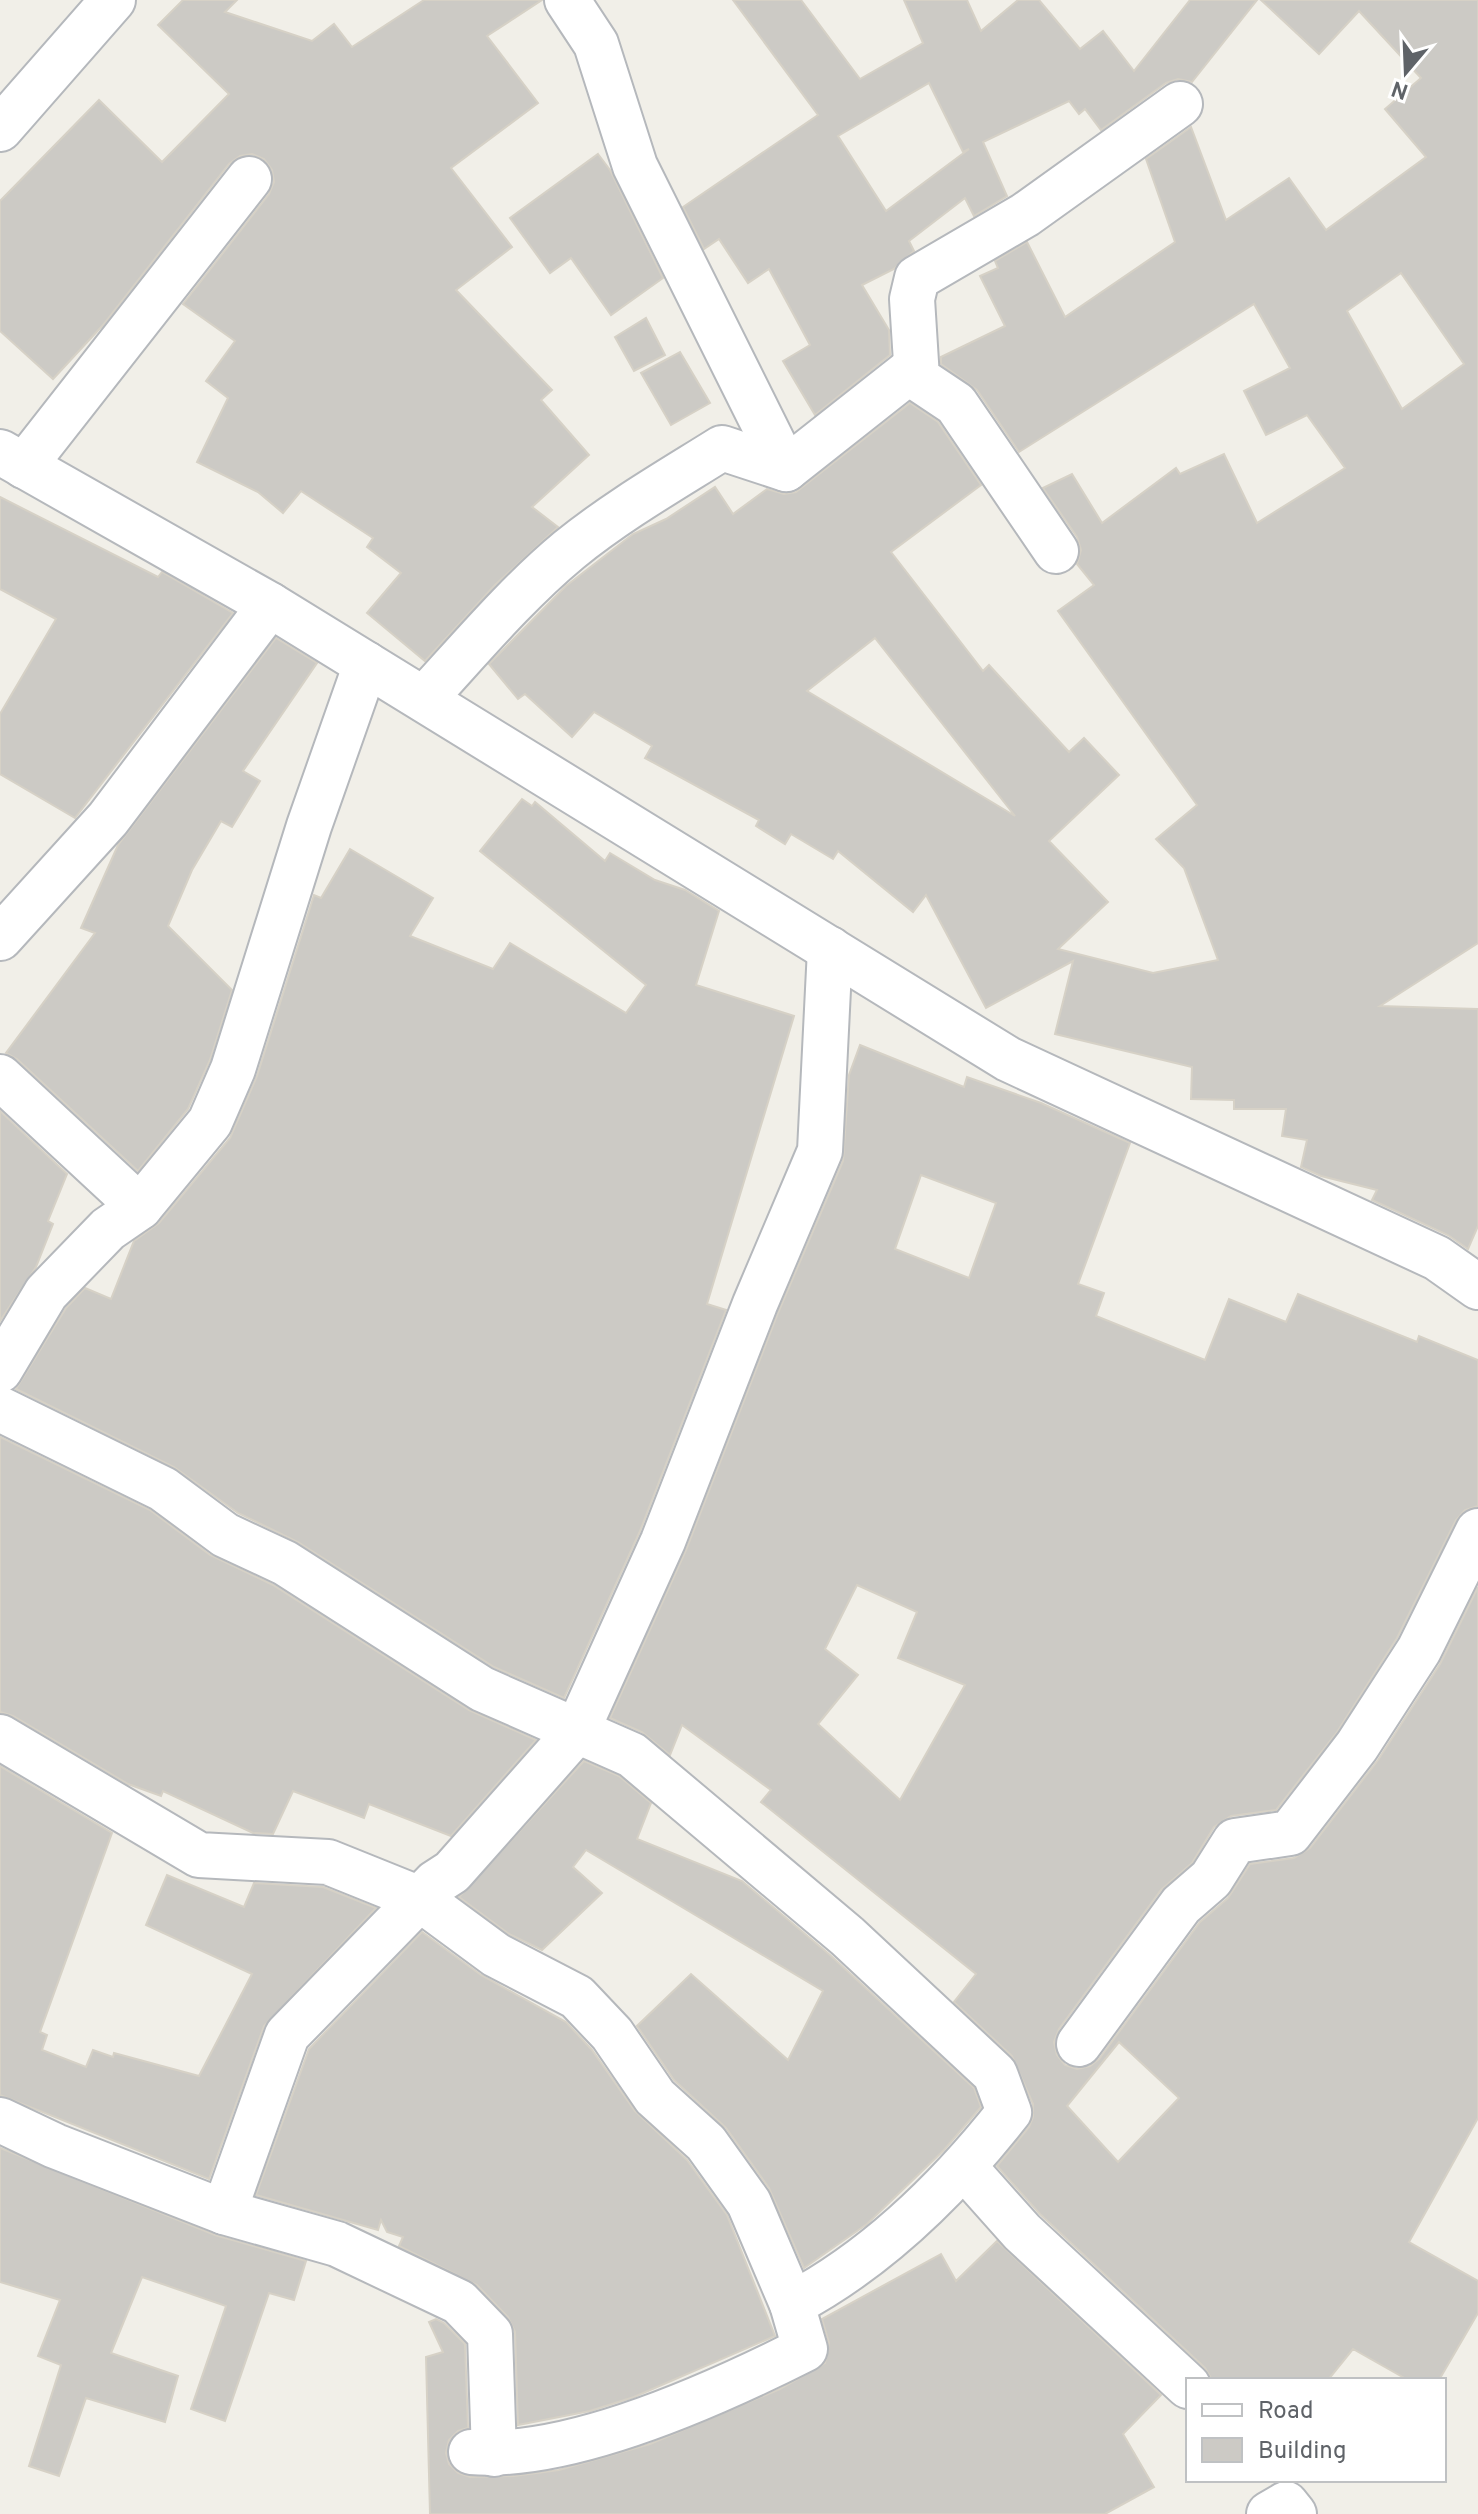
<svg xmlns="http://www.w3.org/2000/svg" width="1478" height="2514" font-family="Overpass,sans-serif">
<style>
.building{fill:#cccac5;stroke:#d6d1c6;stroke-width:2;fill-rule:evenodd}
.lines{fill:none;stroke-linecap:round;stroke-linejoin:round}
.minor-casing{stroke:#b5b8bc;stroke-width:48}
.minor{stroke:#fff;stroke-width:44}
</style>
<rect width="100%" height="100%" fill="#f1efe8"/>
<g class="building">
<path d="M183 0H237L225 12 312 41 334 24 352 47 424 0H542L487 36 538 103 451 168 512 247 456 290 552 390 541 400 589 455 532 507 558 527 495 585 425 661 367 613 401 573 367 547 373 538 301 491 283 513 258 492 197 462 228 398 206 381 235 341 183 304 269 194 274 182 272 170 264 159 252 154 240 156 229 164 103 325 53 379 0 331V201L99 100 162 162 229 94 158 25Z"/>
<path d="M733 0H801L860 79 923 43 904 0H967L981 31 1018 0H1039L1080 49 1103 31 1134 71 1190 0H1257L1192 82 1178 79 1166 83 1101 130 1085 109 1079 114 1069 101 983 142 1007 196 974 216 965 198 909 241 914 251 894 269 862 285 889 330 890 355 815 415 783 361 810 345 769 269 748 283 719 239 704 249 683 207 818 115ZM929 83 963 152 969 149 886 211 838 136Z"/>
<path d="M1261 0H1478V943L1380 1006 1478 1009V1226L1468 1249 1448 1235 1372 1200 1377 1190 1321 1176 1301 1167 1307 1140 1282 1136 1286 1109H1234V1100L1191 1099 1192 1067 1055 1034 1073 961 986 1008 926 895 913 912 838 851 833 859 791 834 785 844 756 826 759 820 645 758 652 746 594 712 572 737 525 694 518 699 489 664 566 586 633 534 666 519 715 487 733 514 767 489 784 494 796 492 910 403 938 422 981 485 891 552 983 671 989 665 1069 752 1084 738 1119 775 1049 841 1108 902 1058 949 1153 973 1218 960 1184 868 1156 839 1197 805 1058 611 1094 585 1077 564 1081 550 1077 537 1043 488 1072 474 1102 523 1176 468 1180 474 1224 454 1257 523 1345 468 1307 415 1266 435 1244 391 1290 368 1254 304 1019 452 977 390 941 364V357L1005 326 980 276 998 268 995 261 1027 242 1065 317 1175 242 1146 159 1191 127 1226 220 1289 178 1326 230 1426 157 1385 109 1421 78 1359 11 1319 54ZM1401 273 1464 364 1402 409 1347 311ZM875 638 1015 816 807 691Z"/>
<path d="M598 154 610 170 663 278 611 315 571 258 550 273 510 218Z"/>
<path d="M646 318 665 355 634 371 615 337Z"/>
<path d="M680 352 710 403 671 425 641 373Z"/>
<path d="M0 497 158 577 162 572 233 613 75 818 0 774V714L56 619 0 589Z"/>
<path d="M276 638 317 663 243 771 260 781 232 827 221 821 192 870 168 926 232 990 210 1060 188 1109 138 1171 17 1059 6 1053 95 933 81 928 118 845Z"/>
<path d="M522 799 532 806 535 802 605 861 610 853 655 880 685 890 719 911 696 985 794 1016 707 1304 726 1310 640 1531 564 1698 494 1667 298 1542 238 1513 174 1467 16 1389 66 1308 85 1288 111 1299 134 1241 159 1223 230 1138 257 1076 314 895 321 898 350 849 433 898 410 936 493 969 510 943 626 1013 646 985 480 851Z"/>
<path d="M860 1045 964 1087 967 1077 1041 1103 1130 1143 1078 1284 1104 1293 1096 1316 1205 1360 1229 1299 1286 1322 1298 1294 1417 1342 1419 1336 1478 1360V1506L1465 1510 1456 1520 1397 1638 1337 1732 1276 1810 1231 1816 1214 1827 1192 1863 1161 1890 1059 2029 1054 2042 1057 2055 1065 2065 1077 2069 1090 2066 1099 2059 1200 1922 1228 1898 1250 1864 1294 1858 1310 1848 1378 1760 1440 1664 1478 1587V2118L1409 2242 1478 2281V2313L1439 2380H1408L1353 2349 1328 2380H1212L1205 2368 1040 2214 997 2166 1029 2127 1033 2117V2104L1012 2056 954 2002 976 1974 761 1802 771 1790 682 1725 670 1755 642 1732 610 1718 686 1550 778 1313 843 1161 849 1075ZM921 1175 996 1203 969 1278 895 1249ZM857 1585 917 1612 898 1658 965 1685 900 1800 818 1724 858 1675 825 1649ZM1119 2042 1179 2098 1118 2162 1067 2106Z"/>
<path d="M0 1111 67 1174 48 1221 53 1224 36 1267 0 1321Z"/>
<path d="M0 1437 150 1510 210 1555 273 1585 469 1710 536 1740 451 1836 369 1804 364 1818 293 1791 273 1834 253 1833 163 1791 161 1796 128 1784 13 1716 0 1712Z"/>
<path d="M584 1761 619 1776 651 1803 637 1839 742 1881 830 1955 974 2088 981 2107 944 2150 867 2224 804 2268 769 2188 726 2128 674 2080 637 2026 691 1974 788 2060 823 1991 586 1850 573 1867 602 1893 542 1950 509 1934 459 1897Z"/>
<path d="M0 1766 112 1833 40 2032 47 2035 42 2050 86 2067 93 2050 113 2057 114 2053 199 2076 252 1974 146 1925 167 1875 244 1907 254 1883 323 1887 376 1908 264 2026 209 2179 0 2095Z"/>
<path d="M422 1932 481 1975 566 2022 592 2050 635 2111 687 2160 727 2215 775 2336 634 2397 590 2411 518 2425 515 2332 508 2317 477 2285 399 2246 403 2237 387 2232 381 2220 378 2230 256 2195 309 2049Z"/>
<path d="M0 2148 215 2235 306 2261 294 2300 269 2293 225 2421 191 2409 226 2306 142 2277 111 2353 178 2376 165 2422 86 2398 59 2476 29 2466 61 2365 38 2356 60 2300 0 2282Z"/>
<path d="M997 2241 1161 2395 1123 2434 1154 2487 1105 2514H430L426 2357 443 2352 429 2322 436 2319 444 2323 465 2344 468 2428 458 2431 449 2440 446 2453 449 2464 458 2473 470 2477 514 2476 559 2470 650 2444 780 2389 825 2363 829 2343 822 2319 941 2254 956 2281Z"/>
</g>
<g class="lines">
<g class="minor-casing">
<g id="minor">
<path d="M567 0 596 44 635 166 786 469"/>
<path d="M0 129 113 0"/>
<path d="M0 452 270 605 1008 1059 1437 1258 1478 1287"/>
<path d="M24 466 249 179"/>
<path d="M1056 551 956 404 917 378 912 299 917 278 1025 215 1180 104"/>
<path d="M424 699C471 648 516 594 569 550 617 511 671 480 722 448L786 469 914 368"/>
<path d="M0 938 108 819 270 605"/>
<path d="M0 1077 140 1207"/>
<path d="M0 1370 46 1293 108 1229 140 1207 210 1122 233 1069 309 826 366 664"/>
<path d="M0 1409 163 1489 225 1535 285 1563 482 1689 632 1755 847 1936 995 2074 1009 2112C950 2187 877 2259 792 2304L805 2349C716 2394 571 2460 471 2452"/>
<path d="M0 1737 199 1855 328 1862 420 1899 496 1955 577 1997 612 2034 655 2097 706 2143 749 2203 792 2304"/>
<path d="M1079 2044 1181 1905 1211 1879 1235 1841 1290 1833 1357 1746 1419 1650 1478 1531"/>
<path d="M0 2120 55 2146 224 2212 337 2244 459 2302 490 2334 494 2454"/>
<path d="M965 2168 1022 2232 1188 2386"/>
<path d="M224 2212 287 2035 435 1883 452 1872 577 1731 663 1541 755 1304 820 1151 830 949"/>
<path d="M1269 2514 1286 2504 1294 2514"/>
</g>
</g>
<use href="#minor" class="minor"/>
</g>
<rect x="1186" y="2378" width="260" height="104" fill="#ffffff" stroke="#bfc1c3" stroke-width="2"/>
<rect x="1202" y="2404" width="40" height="12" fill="#ffffff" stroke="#bfc1c3" stroke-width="2"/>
<text x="1258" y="2418" font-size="24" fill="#5f6368">Road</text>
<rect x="1202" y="2438" width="40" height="24" fill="#cccac5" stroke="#bfc1c3" stroke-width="2"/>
<text x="1258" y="2458" font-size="24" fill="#5f6368">Building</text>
<g transform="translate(1406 72) rotate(199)" stroke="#ffffff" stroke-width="6" paint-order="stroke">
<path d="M0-6L14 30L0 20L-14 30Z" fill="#5f6368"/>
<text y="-12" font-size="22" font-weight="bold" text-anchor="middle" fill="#5f6368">N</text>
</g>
</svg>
